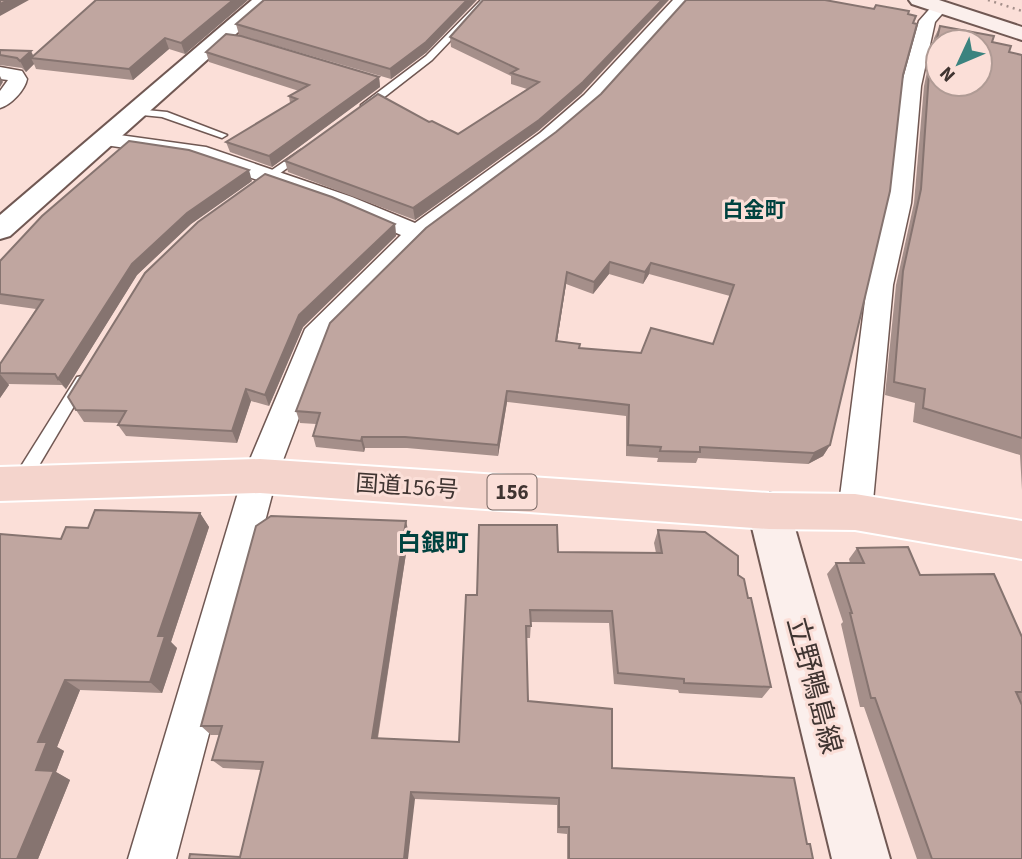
<svg xmlns="http://www.w3.org/2000/svg" width="1022" height="859" font-family="'Source Sans 3','Noto Sans JP',sans-serif">
<style>
.lines{fill:none;stroke-linecap:round;stroke-linejoin:round}
.service-casing{stroke:#705853;stroke-width:3}
.minor-casing{stroke:#705853;stroke-width:3}
.tertiary-casing{stroke:#705853;stroke-width:4}
.secondary-casing{stroke:#705853;stroke-width:4}
.trunk-casing{stroke:#fff;stroke-width:4}
.service{fill:#fff;fill-rule:evenodd}
.minor{fill:#fff;fill-rule:evenodd}
.tertiary{fill:#fff;fill-rule:evenodd}
.secondary{fill:#fbefec;fill-rule:evenodd}
.trunk{fill:#f4d4cc;fill-rule:evenodd}
.rail{stroke:#a48f8a;stroke-width:2.5;stroke-dasharray:2 4.5;stroke-linecap:butt}
.wall{fill:#a58f8a;fill-rule:evenodd}
.shaded-wall{fill:#867470}
.building{fill:#c0a6a0;stroke:#867470;stroke-width:2;fill-rule:evenodd}
.labels{text-anchor:middle;stroke-width:6;stroke-linejoin:round;paint-order:stroke}
.far-neighbourhood-label{font-size:21px;font-weight:bold;fill:#00423f;stroke:#fbdfd8}
.shield{fill:#fbdfd8;stroke:#776763;stroke-width:2}
.shield-label{font-size:21px;font-weight:bold;fill:#3f3431}
.street-label{font-size:23px;fill:#3f3431;stroke:#fbdfd8}
.neighbourhood-label{font-size:24px;font-weight:bold;fill:#00423f;stroke:#fbdfd8}
.near-street-label{font-size:28px;fill:#3f3431;stroke:#fbdfd8}
</style>
<rect width="100%" height="100%" fill="#fbdfd8"/>
<g class="lines">
<g class="service-casing">
<g id="service">
<path d="M481 0H489L432 60 369 109H361V105L426 56Z"/>
<path d="M136 109 167 112 227 135 222 138 162 117 132 114 131 112Z"/>
<path d="M301 150 306 153 305 155 264 185H256V181Z"/>
<path d="M82 376 89 381 25 489 19 491 13 489 11 484 13 479 77 377Z"/>
</g>
</g>
<g class="minor-casing">
<g id="minor">
<path d="M673 0H690L598 103 554 141 426 238 331 333 277 476 176 859H128L243 476 305 329 401 235 336 207 194 158 105 145 98 143 94 139 98 135 105 133 206 147 352 197 415 223 540 133 584 95Z"/>
<path d="M940 2 948 7 935 22 921 86 911 203 893 285 872 512 867 522 855 527 843 522 838 512 867 285 887 203 901 86 919 21 934 4Z"/>
<path d="M0 67 22 71 27 79C25 90 11 105 0 108V91L8 80 0 79Z"/>
</g>
</g>
<g class="tertiary-casing">
<path id="tertiary" d="M252 0H274L10 236 0 239V215Z"/>
</g>
<g class="secondary-casing">
<g id="secondary">
<path d="M909 0H939L1022 27V40L912 4Z"/>
<path d="M769 493 784 498 790 511 890 859H832L748 511 754 498Z"/>
</g>
</g>
<g class="trunk-casing">
<path id="trunk" d="M260 459 769 493 855 494 1022 521V559L855 530 769 529 260 493 0 501V467Z"/>
</g>
<use href="#service" class="service"/>
<use href="#minor" class="minor"/>
<use href="#tertiary" class="tertiary"/>
<use href="#secondary" class="secondary"/>
<use href="#trunk" class="trunk"/>
<path class="rail" d="M988 0 1022 11"/>
</g>
<g class="wall">
<path d="M248 0 185 54 169 49 133 80 36 69 34 64 26 72 22 68 0 65V50L33 56Z"/>
<path d="M908 14 913 23 830 445 823 456 808 464 698 458 696 463 657 462 658 458 626 456V416L507 402 498 456 407 448H365L364 452 316 447 313 436 316 424 300 423 296 411 556 132 601 94ZM609 274 643 284 649 274 730 296 713 344 641 353 579 348 557 341 566 284 593 294Z"/>
<path d="M236 24 427 52 391 79 239 35Z"/>
<path d="M940 26 992 42 1009 52 1022 55V490L1020 455 913 422 915 403 885 395 896 285 914 203 924 86 934 38Z"/>
<path d="M450 37 582 93 538 131 415 220 288 172 285 161 429 122 458 134 527 89 511 84V76L451 47Z"/>
<path d="M206 52 379 77 380 87 272 167 230 152 226 142 290 103 289 96 299 91 209 62Z"/>
<path d="M252 181 191 224 137 275 66 389 62 385 8 384 9 385 0 398V364L36 309 0 304V261Z"/>
<path d="M395 224 396 236 303 327 269 406 251 401 237 443 126 436 118 425 120 423 84 422 76 410Z"/>
<path d="M200 513 209 527 171 642 177 648 162 693 80 690 57 747 64 751 56 772 70 780 38 859H0L61 539 88 528Z"/>
<path d="M658 530 738 575 748 598 771 687 762 698 679 693 678 690 614 684 609 623 531 622 530 638H526L528 701 612 768 807 844 813 859H567V834L557 833V805L415 799 240 857 261 770 223 768 212 760 219 735H211L201 726 409 534 378 738 459 742 477 595 558 552 656 553 654 543Z"/>
<path d="M857 548 920 575 1022 637V702H1021L1022 859H917L864 707H860L841 624 843 622 827 574 836 563H850L849 559Z"/>
</g>
<g class="shaded-wall">
<path d="M8 0H29L0 16V4Z"/>
<path d="M233 0H248L185 54 181 43Z"/>
<path d="M467 0H477L427 52 391 79 390 69Z"/>
<path d="M662 0H669L582 93 538 131 415 220 413 208Z"/>
<path d="M165 38 169 49 133 80 129 69Z"/>
<path d="M31 51 35 59 31 58 34 64 26 72 20 61Z"/>
<path d="M0 76 3 82 0 87Z"/>
<path d="M379 77 380 87 272 167 269 156Z"/>
<path d="M249 170 252 181 191 224 137 275 66 389 58 379 132 264 187 213Z"/>
<path d="M395 224 396 236 303 327 269 406 265 395 299 315Z"/>
<path d="M610 262 609 274 593 294 594 282Z"/>
<path d="M651 263 649 274 643 284 645 272Z"/>
<path d="M567 272 566 284 555 353 556 341Z"/>
<path d="M0 374 9 385 0 398Z"/>
<path d="M246 389 251 401 237 443 232 431Z"/>
<path d="M507 391V402L498 456V445Z"/>
<path d="M362 437 365 448 364 452 361 441Z"/>
<path d="M830 445 823 456 808 464 814 453Z"/>
<path d="M200 513 209 527 171 642 177 648 162 693 150 682 158 636Z"/>
<path d="M406 521 409 534 376 747 372 738Z"/>
<path d="M65 680 80 690 57 747 64 751 56 772 70 780 38 859H17L36 770 38 742Z"/>
<path d="M411 792 415 799 408 859H404Z"/>
</g>
<g class="building">
<path d="M0 0H8L0 4Z"/>
<path d="M96 0H233L181 43 165 38 129 69 31 58Z"/>
<path d="M264 0H467L426 42 390 69 236 24Z"/>
<path d="M483 0H662L583 82 539 120 413 208 285 161 378 94 429 122 432 121 458 134 539 82 511 73 518 69 450 37Z"/>
<path d="M686 0H825L874 9 876 5 909 11 908 14 916 16 913 23 917 24 903 75 890 191 830 445 814 453 700 447V452L660 451 661 447 628 445 629 405 507 391 498 445 405 437H362L361 441 313 436 320 413 296 411 330 323 426 228 556 132 601 94ZM610 262 645 272 651 263 734 285 713 344 651 328 641 353 579 348 580 344 556 341 567 272 594 282Z"/>
<path d="M940 26 994 36 992 42 1011 46 1009 52 1022 55V438L923 408 925 389 894 382 903 271 921 189 929 73ZM938 42H980V84H938Z"/>
<path d="M226 34 241 36 379 77 269 156 226 142 297 99 289 96 309 85 206 52Z"/>
<path d="M0 50 31 51 20 61 17 58 0 55Z"/>
<path d="M129 141 189 150 249 170 187 213 132 264 58 379 55 374 0 373V364L43 300 0 294V261L42 216Z"/>
<path d="M265 174 332 197 395 224 299 315 265 395 246 389 232 431 118 425 126 411 76 410 68 397 145 273 198 222Z"/>
<path d="M95 510 200 513 158 636H165L150 682 65 680 38 742H47L36 770 54 771 17 859H0V534L61 539 66 527 88 528Z"/>
<path d="M271 516 406 521 372 738 459 742 466 595H477L479 525H557L558 552 662 553 658 530 705 532 738 556V575L744 579 748 598H751L771 687 684 683V679L618 673 612 611 530 610 531 626H526L528 701 612 709V768L794 778 807 844H810L813 859H569V827H559V798L411 792 404 859H189L190 854 240 857 263 762 212 760 222 726H201L256 526Z"/>
<path d="M908 547 920 575 994 574 1022 637V692H1016L1022 705V859H932L875 698H871L850 613H852L836 563H864L857 548Z"/>
</g>
<g class="labels">
<g class="far-neighbourhood-label">
<text x="754" y="217">白金町</text>
</g>
<rect class="shield" x="487.5" y="474.5" width="49" height="35" rx="5"/>
<g class="shield-label">
<text x="512" y="499">156</text>
</g>
<g class="street-label">
<text transform="translate(407 486) rotate(4)" y="8">国道156号</text>
</g>
<g class="neighbourhood-label">
<text x="433" y="551">白銀町</text>
</g>
<g class="near-street-label">
<text transform="translate(815 685) rotate(75)" y="10">立野鴨島線</text>
</g>
</g>
<g transform="translate(959 63) rotate(226)"><circle r="33" fill="#fbdfd8" stroke="#b09b95" stroke-width="2"/>
<path d="M0-5L12 26L0 18L-12 26Z" fill="#3b837f"/>
<text y="-10" font-size="19" font-weight="bold" text-anchor="middle" fill="#3f3431">N</text>
</g>
</svg>
